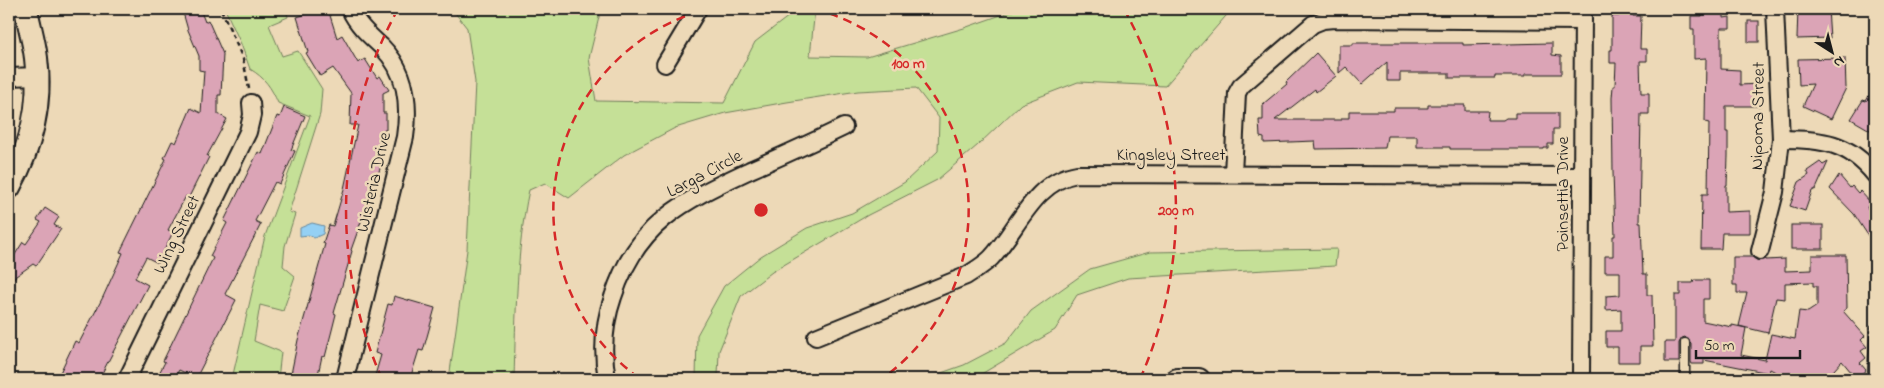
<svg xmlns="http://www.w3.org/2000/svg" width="1884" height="388" font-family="'Indie Flower',sans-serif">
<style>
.green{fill:#c5e097;stroke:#707e5a}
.water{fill:#94d0f4;stroke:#64889e}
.building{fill:#dba4b6;stroke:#1c1c1c}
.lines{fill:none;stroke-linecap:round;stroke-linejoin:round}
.service-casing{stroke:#1c1c1c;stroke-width:11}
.minor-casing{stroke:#1c1c1c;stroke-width:20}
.tertiary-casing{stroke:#1c1c1c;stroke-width:24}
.secondary-casing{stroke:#1c1c1c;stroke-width:26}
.path{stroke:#1c1c1c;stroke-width:2.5;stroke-dasharray:5 4;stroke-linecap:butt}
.service{stroke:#edd9b7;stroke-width:8}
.minor{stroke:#edd9b7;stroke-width:16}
.tertiary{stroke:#edd9b7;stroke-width:20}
.secondary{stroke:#edd9b7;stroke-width:22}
.ring{fill:none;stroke:#d62828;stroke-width:2.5;stroke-dasharray:9 6}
.labels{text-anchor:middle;stroke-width:5;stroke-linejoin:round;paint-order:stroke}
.street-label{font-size:18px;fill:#1c1c1c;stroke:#edd9b7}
.centre{fill:#d62828;stroke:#edd9b7;stroke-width:2.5}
.ring-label{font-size:15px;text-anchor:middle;font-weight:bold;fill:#d62828;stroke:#edd9b7;stroke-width:5;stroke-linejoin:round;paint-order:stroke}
</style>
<rect width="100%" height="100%" fill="#edd9b7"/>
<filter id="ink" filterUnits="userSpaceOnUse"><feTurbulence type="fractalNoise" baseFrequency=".02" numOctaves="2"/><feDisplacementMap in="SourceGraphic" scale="10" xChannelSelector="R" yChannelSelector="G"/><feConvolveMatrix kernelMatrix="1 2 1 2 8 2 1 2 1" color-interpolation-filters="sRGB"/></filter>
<g filter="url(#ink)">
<g class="green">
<path d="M225 9H286L288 17 269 25 282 56 298 51 322 89 320 114 289 212 295 214 285 246 283 266 295 276 283 311 260 305 254 341 281 352 278 379H232L265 236 310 116 278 103C271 87 265 78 250 69L241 44Z"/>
<path d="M452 9H601L589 58 596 101 724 103 755 42 789 16 803 9H815L810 56 867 57 964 28 1018 9H1232L1165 86 1078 82 1021 104 978 145 937 180 868 215 772 272 741 296 719 351 718 376 720 379H696L697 335 724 286 761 256 807 228 852 213 905 182 938 151 939 118 916 88 858 91 787 102 725 113 675 128 624 155 569 198 545 183 529 190C516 252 516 316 514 379H449L467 250 475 82 467 28Z"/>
<path d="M1337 249 1335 266 1128 278 1077 295 1055 330 973 379H924L964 365 1006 343 1031 311 1090 269 1150 252Z"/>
</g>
<path class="water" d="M312 223 324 226 323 234 314 238 309 235 300 236V228Z"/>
<g class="building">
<path d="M182 9H200L205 22 208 20 223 54 221 95H218V114L227 119 207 156 209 157 189 197 186 196 168 230 173 232 158 263 146 257 135 278 148 285 99 379H57L75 341 79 343 103 297 123 253 120 252 166 159 164 158 172 141 176 143 191 108 201 113 204 71 199 70V56L188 30Z"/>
<path d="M322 9H328L337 38 342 35 358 63 365 59 377 78 380 76 389 90 383 93V113H386V130H383L379 156 383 157 382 163 351 250 352 251 334 313 336 314 332 330 325 357 322 356 317 379H290L298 340 325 244 323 243 329 225 333 226 344 189 358 125H350L351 93 333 68 320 76 306 53 308 52 297 17Z"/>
<path d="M1619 9H1633V16H1641L1640 49H1647V61H1640L1641 93H1649V114H1641L1639 223H1641L1643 274H1647V295H1652L1653 346H1640V362H1618V347H1606V331H1621V309L1606 310V296L1620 295V272H1605V256H1613V236H1615L1613 172 1612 98 1613 86H1615L1616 63H1610V50H1612V16H1619Z"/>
<path d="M1702 9H1724V18L1730 17V28H1721V69L1740 70V85L1759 84 1760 106H1726V132H1728V156L1727 185H1726V212L1750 211V233H1722L1721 249H1701L1702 194H1708L1709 123 1705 122 1706 58 1694 59V29H1691V16H1702Z"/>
<path d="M1798 9H1828L1830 38 1797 39Z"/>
<rect x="1748" y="21" width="11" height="21"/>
<path d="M1353 43H1463V45L1552 43V55L1561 56V74H1525V76H1495V78H1449V73H1400V81H1387V62L1362 84 1346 67 1339 73V45H1353Z"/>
<path d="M1316 53 1336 76 1316 92 1315 89 1275 120H1342V118H1349V111H1394V108H1428V105H1465V111H1488L1487 120H1503L1506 118H1515V113H1558V129H1553V144H1548V148H1544V149H1450V147H1417V136H1387L1385 148 1316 149 1315 141 1264 143V138L1260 137 1259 120H1263V104L1287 84 1286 82Z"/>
<path d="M1845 58 1846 88 1831 119 1803 106 1813 84 1799 85 1798 59Z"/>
<path d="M1875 86V133L1851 119 1863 100 1866 101Z"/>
<path d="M284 107 305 116 291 150 295 151 280 184 275 182 255 221 261 224 225 294 236 300 196 378 179 370 174 379H156L165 362 163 361 213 258 210 256 227 223 224 221 258 152 262 154 277 116 280 117Z"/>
<path d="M1820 162 1823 165 1828 162 1816 189 1812 191 1805 211 1790 206 1799 182 1809 175 1807 171Z"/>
<path d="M1839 175 1850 188 1852 186 1858 193 1860 191 1871 203 1867 207 1875 219V246L1854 214 1830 189Z"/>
<path d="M45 208 59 217 54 225 61 229 36 266 33 264 9 281V264L23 242 26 244 41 222 37 220Z"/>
<rect x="1791" y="225" width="32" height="24"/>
<path d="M1812 255H1846L1847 308 1843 311 1865 336 1861 340 1867 347 1861 351 1866 358 1860 363 1866 370 1856 378 1842 361 1826 379H1796L1783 376 1770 369 1769 373 1704 360V364H1692L1691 362V343L1685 337 1682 338 1679 343V362H1665V342H1675V295H1680V283H1693L1694 280H1709V299H1703V321L1732 327V325L1746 328 1741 355 1765 360 1771 334 1795 339 1799 311 1808 312 1817 306V286H1813V282L1785 283V299L1776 298 1768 333 1739 326 1747 293H1737V285H1733V257H1752L1758 261 1766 259V260L1785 259V271L1812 270Z"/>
<path d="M394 296 435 308 423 351 419 350 410 379H374L381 355 375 353 388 304 392 305Z"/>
</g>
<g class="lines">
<g class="service-casing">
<g id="service">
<path d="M1685 343V379"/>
<path d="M1872 379 1875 329"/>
</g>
</g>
<g class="minor-casing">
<g id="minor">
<path d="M665 64 698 9"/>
<path d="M9 77 38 76"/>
<path d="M1781 139C1821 139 1849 142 1875 175"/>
<path d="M1233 174 1237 93 1241 86 1313 24 1323 20 1334 19 1583 21"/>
<path d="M1760 251 1775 192 1781 139 1775 9"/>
<path d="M816 337 966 276C975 270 984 265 991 258 1018 229 1034 181 1077 174L1582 176"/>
<path d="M127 379 248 132 252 115 251 103"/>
<path d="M345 379 405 137C410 104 407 72 382 47 370 36 357 25 350 9"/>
<path d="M607 379C602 352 604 323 613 297 637 222 684 201 750 170 782 156 813 142 844 127"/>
<path d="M1581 379 1583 9"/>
</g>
</g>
<g class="tertiary-casing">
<path id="tertiary" d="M1177 379H1199"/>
</g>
<g class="secondary-casing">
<path id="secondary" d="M9 187C31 148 42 103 36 58 34 41 29 25 26 9"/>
</g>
<path class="path" d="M221 9 243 59 249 89"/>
<use href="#service" class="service"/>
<use href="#minor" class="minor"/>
<use href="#tertiary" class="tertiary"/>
<use href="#secondary" class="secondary"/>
</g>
</g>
<g class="ring">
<path d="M639 378A208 208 0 0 1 707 9M815 9A208 208 0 0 1 883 378"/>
<path d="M382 379A415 415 0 0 1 398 9M1124 9A415 415 0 0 1 1140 379"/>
</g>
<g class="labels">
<g class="street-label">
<text transform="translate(1757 116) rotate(-89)" y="6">Nipoma Street</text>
<text x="1171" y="160">Kingsley Street</text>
<text transform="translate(704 173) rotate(-28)" y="6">Larga Circle</text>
<text transform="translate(373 182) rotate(-77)" y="6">Wisteria Drive</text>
<text transform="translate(1562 194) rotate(-90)" y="6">Poinsettia Drive</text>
<text transform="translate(176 234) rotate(-64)" y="6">Wing Street</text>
</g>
</g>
<circle cx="761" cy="210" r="8" class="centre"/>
<g class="ring-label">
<text x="908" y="68">100 m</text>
<text x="1176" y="215">200 m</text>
</g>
<rect width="1884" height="388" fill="none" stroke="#edd9b7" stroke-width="30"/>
<rect x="15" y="15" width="1854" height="358" fill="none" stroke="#1c1c1c" stroke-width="2" filter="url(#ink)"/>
<g transform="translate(1832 52) rotate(144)" stroke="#edd9b7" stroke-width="4" paint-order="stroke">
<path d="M0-4L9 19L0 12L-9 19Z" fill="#1c1c1c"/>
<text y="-8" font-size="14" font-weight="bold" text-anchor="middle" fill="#1c1c1c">N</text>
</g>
<path d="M1696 350v8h104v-8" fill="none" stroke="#1c1c1c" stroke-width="2.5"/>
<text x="1704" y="350" font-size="15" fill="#1c1c1c" stroke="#edd9b7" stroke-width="4" paint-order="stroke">50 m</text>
</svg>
